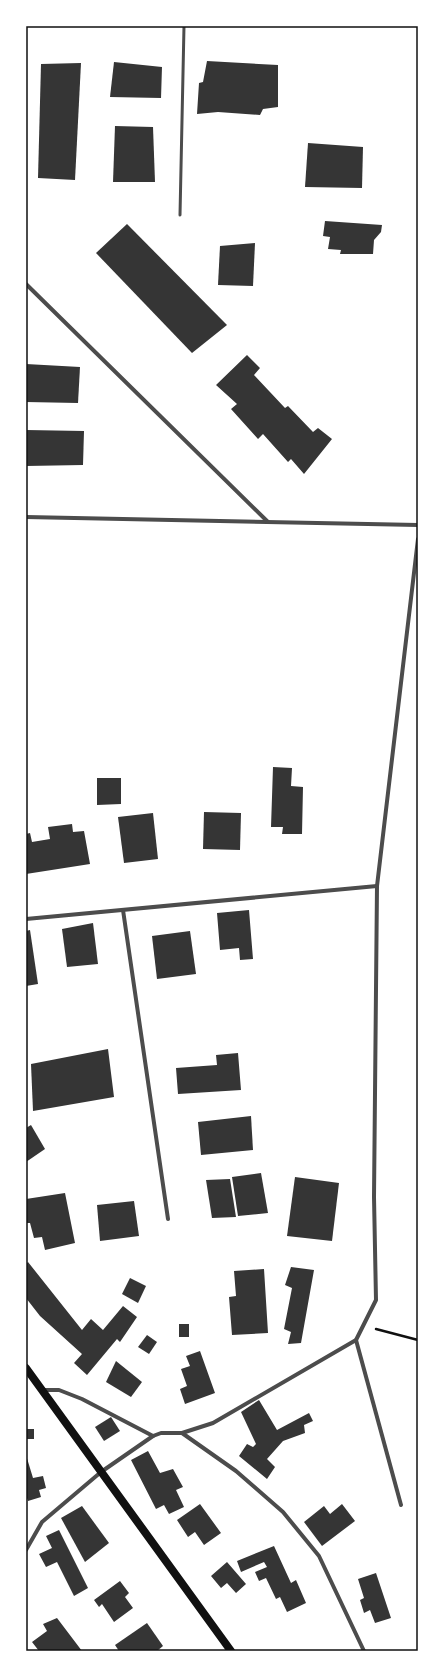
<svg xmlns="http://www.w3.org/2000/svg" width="444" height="1677" font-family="Cabin,sans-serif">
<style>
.building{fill:#353535}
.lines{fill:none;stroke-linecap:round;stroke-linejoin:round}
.path{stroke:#111;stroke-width:2.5}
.service{stroke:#4c4c4c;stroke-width:3}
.minor{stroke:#4c4c4c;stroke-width:4}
.secondary{stroke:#111;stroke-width:8}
.neatline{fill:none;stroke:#111;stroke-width:1.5}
</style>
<rect width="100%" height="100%" fill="#fff"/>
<g class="building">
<path d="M207 61 278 65V107L263 109 260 115 218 112 197 114 199 83 203 82Z"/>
<path d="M114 62 162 67 161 98 110 97Z"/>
<path d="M81 63 75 180 38 178 41 64Z"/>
<path d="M115 126 153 127 155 182H113Z"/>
<path d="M308 143 363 147 362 188 305 187Z"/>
<path d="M325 221 382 225 381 232 374 240 373 254H340L341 250 328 249 330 237 323 236Z"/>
<path d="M127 224 227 325 192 353 96 253Z"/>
<path d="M255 243 253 286 218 285 220 246Z"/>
<path d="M247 355 260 368 254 375 285 408 288 406 313 432 318 428 332 439 304 474 291 459 288 462 263 434 258 439 231 409 237 404 216 385Z"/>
<path d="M26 364 80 367 78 403 26 402Z"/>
<path d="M26 430 84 431 83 465 26 466Z"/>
<path d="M273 767 292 768 291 786 303 787 302 834H282L283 827H271Z"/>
<path d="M97 778H121V804L97 805Z"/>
<path d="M204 812 241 813 240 850 203 849Z"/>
<path d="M153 813 158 859 124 863 118 817Z"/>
<path d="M72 824 73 832 84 831 90 864 26 874V834L30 833 32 842 50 839 48 827Z"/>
<path d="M249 910 253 959 240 960 239 948 220 950 217 913Z"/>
<path d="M93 923 98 964 67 967 62 929Z"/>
<path d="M30 930 38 984 26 986V931Z"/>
<path d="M190 931 196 974 157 979 152 936Z"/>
<path d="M108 1049 114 1097 33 1111 31 1064Z"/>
<path d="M238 1053 241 1090 178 1094 176 1068 217 1065 216 1055Z"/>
<path d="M251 1116 253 1150 201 1155 198 1122Z"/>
<path d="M31 1125 45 1149 26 1162V1128Z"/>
<path d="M261 1173 268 1213 238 1216 232 1177Z"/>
<path d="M295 1177 339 1183 332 1241 287 1236Z"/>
<path d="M230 1179 236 1217 212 1218 206 1180Z"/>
<path d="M65 1193 75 1243 45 1250 42 1237 34 1238 30 1223H26V1199Z"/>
<path d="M134 1201 139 1236 100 1241 97 1205Z"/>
<path d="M28 1262 82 1330 91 1319 103 1330 123 1306 137 1317 120 1342 117 1339 87 1375 74 1363 82 1354 40 1316 26 1298V1264Z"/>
<path d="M291 1267 314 1270 301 1343 288 1344 291 1332 284 1329 292 1288 285 1285Z"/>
<path d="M264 1269 268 1333 232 1335 229 1297 236 1296 234 1271Z"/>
<path d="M130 1278 146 1286 138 1303 122 1294Z"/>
<rect x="179" y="1324" width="10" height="13"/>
<path d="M147 1335 157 1342 149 1354 138 1347Z"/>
<path d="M200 1351 215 1393 185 1404 180 1389 187 1386 181 1369 190 1366 186 1356Z"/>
<path d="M116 1361 142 1382 131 1397 106 1382Z"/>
<path d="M259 1400 277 1430 309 1413 313 1421 304 1425 305 1433 283 1441 267 1459 275 1467 267 1479 239 1456 247 1444 253 1447 256 1444 241 1412Z"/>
<path d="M111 1417 120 1431 104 1441 95 1427Z"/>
<rect x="26" y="1429" width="8" height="10"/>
<path d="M148 1451 160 1473 173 1469 183 1487 176 1490 184 1507 169 1514 164 1505 156 1509 131 1460Z"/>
<path d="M26 1455 33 1478 43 1476 46 1488 39 1490 41 1497 28 1501 26 1495Z"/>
<path d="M200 1504 221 1533 204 1545 195 1532 188 1537 177 1520Z"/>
<path d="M342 1504 355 1521 322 1546 304 1522 324 1506 330 1514Z"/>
<path d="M82 1506 109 1543 85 1562 61 1518Z"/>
<path d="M59 1530 88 1588 74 1596 57 1562 46 1567 39 1554 52 1548 46 1536Z"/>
<path d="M274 1546 291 1583 296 1580 306 1603 287 1612 280 1597 276 1599 266 1578 259 1581 255 1572 267 1567 264 1562 241 1572 237 1561Z"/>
<path d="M227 1562 246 1584 236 1593 227 1583 221 1588 211 1576Z"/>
<path d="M376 1573 391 1618 375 1623 370 1610 364 1613 360 1600 364 1598 358 1579Z"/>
<path d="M120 1581 129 1593 125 1597 133 1608 114 1622 102 1604 99 1607 94 1600Z"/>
<path d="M57 1618 82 1651H39L32 1642 47 1631 43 1624Z"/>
<path d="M147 1623 163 1646 157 1651H119L115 1645Z"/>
</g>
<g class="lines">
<path class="path" d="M376 1329 418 1340"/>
<path class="service" d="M180 215 184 26"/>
<g class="minor">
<path d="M26 284 268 522"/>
<path d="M26 517 418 525"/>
<path d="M123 910 168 1219"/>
<path d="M26 919 377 886"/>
<path d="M356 1340 401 1505"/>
<path d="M42 1390H59L82 1399 153 1436"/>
<path d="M182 1433 236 1471 283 1512 319 1556 364 1651"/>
<path d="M26 1550 42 1522 101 1472 153 1436 161 1433H182L213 1423 356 1340 376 1300 374 1197 377 886 418 539"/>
</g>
<path class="secondary" d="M26 1368 231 1651"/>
</g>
<rect width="444" height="1677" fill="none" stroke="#ffffff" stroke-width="54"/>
<rect x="27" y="27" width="390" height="1623" class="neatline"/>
</svg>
